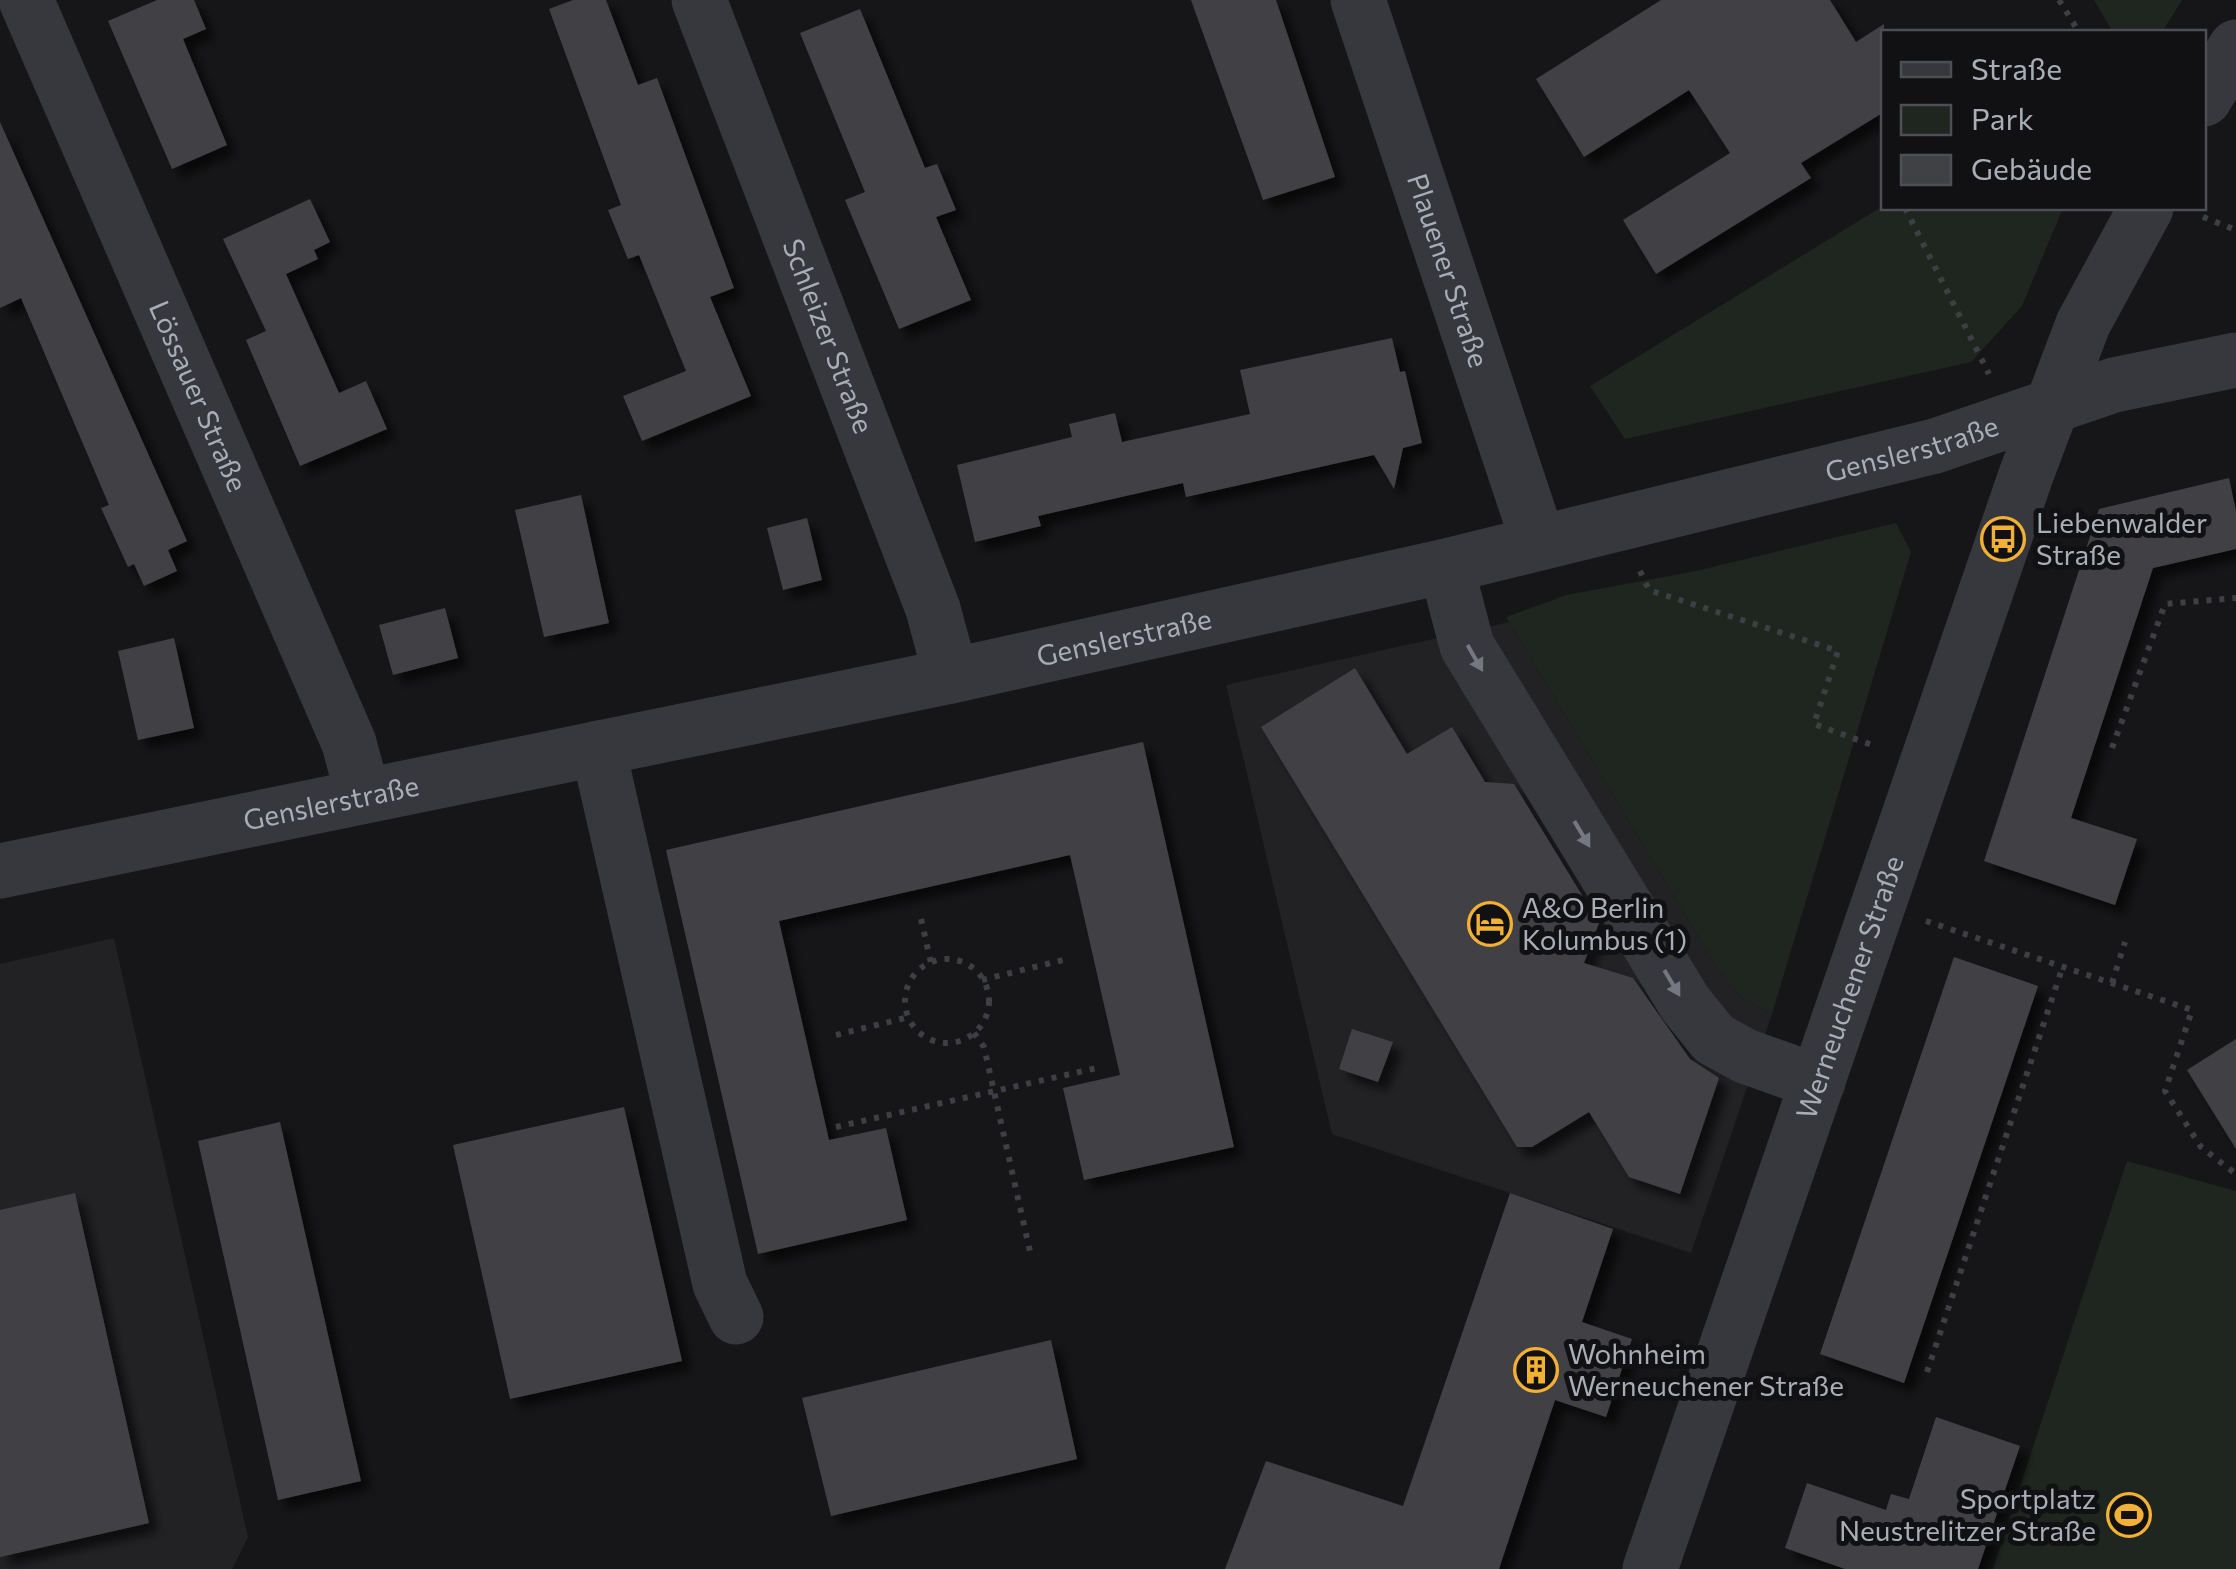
<svg xmlns="http://www.w3.org/2000/svg" width="2236" height="1569" font-family="Commissioner,sans-serif">
<style>
.built{fill:#222225}
.green{fill:#1e261f}
.building{fill:#404145;filter:url(#shadow)}
.lines{fill:none;stroke-linecap:round;stroke-linejoin:round}
.path{stroke:#3d3f44;stroke-width:6;stroke-dasharray:5 8;stroke-linecap:butt}
.minor{stroke:#37383d;stroke-width:55}
.oneway{fill:#757881}
.labels{text-anchor:middle;stroke-width:10;stroke-linejoin:round;paint-order:stroke}
.street-label{font-size:28px;fill:#a8adb8;stroke:#111113}
.poi-label{font-size:28px;fill:#a8adb8;stroke:#111113;text-anchor:start}
</style>
<defs>
<filter id="shadow"><feDropShadow dx="9" dy="9" stdDeviation="5" flood-color="#0009"/></filter>
</defs>
<rect width="100%" height="100%" fill="#161618"/>
<g class="built">
<path d="M1509 622 1720 973 1742 998 1772 1014 1691 1253 1332 1134 1226 685Z"/>
<path d="M114 938 248 1537 232 1569H0V964Z"/>
</g>
<g class="green">
<path d="M2094 0H2182L2162 32H2113Z"/>
<path d="M1883 206 2063 208 2022 306 1971 362 1625 439 1590 386Z"/>
<path d="M1896 523 1911 552 1772 1014 1742 998 1720 973 1506 617 1566 595 1696 571Z"/>
<path d="M2127 1161 2236 1191V1569H1993Z"/>
</g>
<g class="building">
<path d="M157 0H194L206 29 183 39 227 145 172 169 108 21Z"/>
<path d="M573 0H606L638 85 657 78 734 288 710 297 751 396 642 441 623 396 686 371 639 255 628 259 608 210 621 205 549 9Z"/>
<path d="M1191 0H1276L1335 177 1263 200Z"/>
<path d="M1661 0H1830L1856 42 1884 24V112L1801 163 1811 178 1656 274 1623 220 1730 153 1689 90 1584 157 1536 79Z"/>
<path d="M860 9 925 168 937 164 956 210 936 217 971 300 899 329 845 200 865 192 800 33Z"/>
<path d="M0 122 187 541 168 550 177 571 144 586 134 564 128 567 101 508 109 505 21 298 0 308Z"/>
<path d="M310 199 330 242 314 250 318 259 286 274 339 393 366 381 387 429 300 466 246 340 266 331 223 239Z"/>
<path d="M1392 338 1400 372 1405 371 1422 443 1403 448 1394 489 1374 455 1186 497 1183 483 1038 516 1041 526 975 542 957 465 1072 437 1069 424 1115 413 1122 442 1250 414 1240 370Z"/>
<path d="M2229 478 2236 511V549L2153 568 2071 818 2137 839 2115 905 1984 861 2099 509Z"/>
<path d="M581 495 609 623 544 637 515 510Z"/>
<path d="M807 518 822 580 783 590 767 528Z"/>
<path d="M445 608 458 658 393 675 379 625Z"/>
<path d="M174 638 194 728 138 740 118 651Z"/>
<path d="M1355 668 1407 754 1452 727 1485 782 1514 784 1599 923 1584 963 1633 978 1690 1059 1719 1078 1680 1194 1629 1177 1589 1112 1532 1147H1517L1261 727Z"/>
<path d="M1143 742 1234 1147 1084 1180 1063 1088 1120 1075 1070 855 779 921 829 1140 886 1128 907 1220 758 1254 666 850Z"/>
<path d="M1954 957 2038 986 1904 1383 1820 1354Z"/>
<path d="M1352 1029 1393 1042 1378 1082 1339 1069Z"/>
<path d="M2236 1039V1149L2187 1070Z"/>
<path d="M624 1107 682 1361 510 1399 453 1145Z"/>
<path d="M280 1122 361 1481 278 1500 198 1141Z"/>
<path d="M75 1193 149 1523 0 1557V1210Z"/>
<path d="M1510 1193 1613 1229 1582 1322 1632 1339 1606 1417 1555 1400 1499 1569H1225L1266 1461 1403 1506Z"/>
<path d="M1051 1340 1077 1459 831 1516 802 1398Z"/>
<path d="M1936 1417 2020 1446 1978 1569H1845L1785 1548 1807 1483 1886 1510 1891 1494 1909 1499Z"/>
</g>
<g class="lines">
<g class="path">
<path d="M2059 0 2079 32"/>
<path d="M1905 208 1989 374"/>
<path d="M2203 217 2236 230"/>
<path d="M1640 571 1649 590 1838 651 1814 724 1872 745"/>
<path d="M2112 748 2165 604 2236 598"/>
<path d="M921 919 931 963"/>
<path d="M1926 921 2192 1010 2165 1091 2201 1147 2236 1174"/>
<circle cx="947" cy="1001" r="42"/>
<path d="M982 980 1063 960"/>
<path d="M2112 983 2125 942"/>
<path d="M974 1033 984 1047 1031 1256"/>
<path d="M836 1035 909 1017"/>
<path d="M836 1127 1101 1067"/>
<path d="M1927 1372 2063 966"/>
</g>
<g class="minor">
<path id="s1" d="M26 0 349 743 363 796"/>
<path id="s2" d="M699 0 933 609 951 676"/>
<path id="s3" d="M1358 0 1538 541"/>
<path d="M2204 99 2236 47"/>
<path d="M1446 566 1467 646 1685 1003 1714 1039 1745 1056 1818 1082"/>
<path d="M598 748 720 1284 736 1317"/>
<path id="s4" d="M0 871 951 676 1446 566 1935 446 2114 385 2236 360"/>
<path id="s5" d="M1650 1569 2026 475 2083 324 2146 208"/>
</g>
</g>
<defs><path id="oneway-solid" d="M-6-.8H1V-3.2L6.5 0L1 3.2V.8H-6Z" transform="scale(2.5)"/></defs>
<g class="oneway">
<use href="#oneway-solid" transform="translate(1475 658) rotate(60)"/>
<use href="#oneway-solid" transform="translate(1582 834) rotate(59)"/>
<use href="#oneway-solid" transform="translate(1672 983) rotate(59)"/>
</g>
<defs>
<g id="bus-ring" transform="scale(2.25)"><circle r="9.5" fill="#111113" stroke="#f2b134" stroke-width="1.5"/><path d="M-5-6H5V4H4V6H2V4H-2V6H-4V4H-5ZM-3.5-4V0h7V-4ZM-3.5 1.2v1.5H-2V1.2ZM2 1.2v1.5H3.5V1.2Z" fill="#f2b134"/></g>
<g id="hotel-ring" transform="scale(2.25)"><circle r="9.5" fill="#111113" stroke="#f2b134" stroke-width="1.5"/><path d="M-6-4.5h1.5V1H6V5H4.5V3h-9V5H-6ZM-4 0a1.8 1.8 0 1 1 3.6 0ZM.5 0V-2.5h3Q6-2.5 6 0Z" fill="#f2b134"/></g>
<g id="building-ring" transform="scale(2.25)"><circle r="9.5" fill="#111113" stroke="#f2b134" stroke-width="1.5"/><path d="M-4-6H4V6H1V3H-1V6H-4ZM-2.5-4.3h1.7v1.8h-1.7ZM.8-4.3h1.7v1.8H.8ZM-2.5-1h1.7V.8h-1.7ZM.8-1h1.7V.8H.8Z" fill="#f2b134"/></g>
<g id="stadium-ring" transform="scale(2.25)"><circle r="9.5" fill="#111113" stroke="#f2b134" stroke-width="1.5"/><path d="M0-5a6.5 5 0 1 0 0 10a6.5 5 0 1 0 0-10ZM-3.5-1.8h7v3.6h-7Z" fill="#f2b134"/></g>
</defs>
<g fill-rule="evenodd">
<use href="#bus-ring" x="2003" y="539"/>
<use href="#hotel-ring" x="1490" y="924"/>
<use href="#building-ring" x="1536" y="1370"/>
<use href="#stadium-ring" x="2129" y="1515"/>
</g>
<g class="labels">
<g class="street-label">
<text dy="10" stroke="none"><textPath href="#s3" startOffset="285">Plauener Straße</textPath></text>
<text dy="10" stroke="none"><textPath href="#s2" startOffset="360">Schleizer Straße</textPath></text>
<text dy="10" stroke="none"><textPath href="#s1" startOffset="432">Lössauer Straße</textPath></text>
<text dy="10" stroke="none"><textPath href="#s4" startOffset="1958">Genslerstraße</textPath></text>
<text dy="10" stroke="none"><textPath href="#s4" startOffset="1148">Genslerstraße</textPath></text>
<text dy="10" stroke="none"><textPath href="#s4" startOffset="338">Genslerstraße</textPath></text>
<text dy="10" stroke="none"><textPath href="#s5" startOffset="615">Werneuchener Straße</textPath></text>
</g>
<g class="poi-label">
<text x="2036" y="533">Liebenwalder<tspan x="2036" dy="32">Straße</tspan></text>
<text x="1522" y="918">A&amp;O Berlin<tspan x="1522" dy="32">Kolumbus (1)</tspan></text>
<text x="1568" y="1364">Wohnheim<tspan x="1568" dy="32">Werneuchener Straße</tspan></text>
<text x="2096" y="1509" text-anchor="end">Sportplatz<tspan x="2096" dy="32">Neustrelitzer Straße</tspan></text>
</g>
</g>
<rect x="1881" y="30" width="325" height="180" fill="#111113" stroke="#4d4f55" stroke-width="2.5"/>
<rect x="1901" y="62" width="50" height="15" fill="#37383d" stroke="#4d4f55" stroke-width="2.5"/>
<text x="1971" y="80" font-size="30" fill="#a8adb8">Straße</text>
<rect x="1901" y="105" width="50" height="30" fill="#1e261f" stroke="#4d4f55" stroke-width="2.5"/>
<text x="1971" y="130" font-size="30" fill="#a8adb8">Park</text>
<rect x="1901" y="155" width="50" height="30" fill="#404145" stroke="#4d4f55" stroke-width="2.5"/>
<text x="1971" y="180" font-size="30" fill="#a8adb8">Gebäude</text>
</svg>
